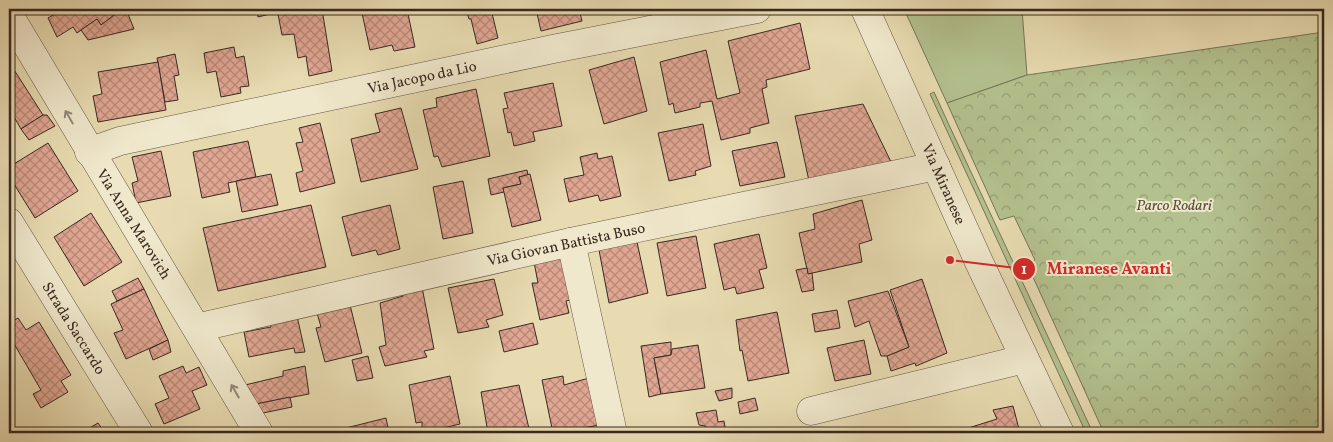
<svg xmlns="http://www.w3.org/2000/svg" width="1333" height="442" font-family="Vollkorn,serif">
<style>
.grass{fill:#b3c18e;stroke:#767558}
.park{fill:url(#park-crowns);stroke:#767558}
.building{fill:url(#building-cross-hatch);stroke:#382921}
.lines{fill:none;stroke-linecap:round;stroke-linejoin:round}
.minor-casing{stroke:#645645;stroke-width:29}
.minor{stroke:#f0e8cc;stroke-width:28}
.oneway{stroke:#948876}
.labels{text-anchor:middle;stroke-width:4;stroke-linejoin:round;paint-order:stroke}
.street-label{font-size:15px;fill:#382921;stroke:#f0e8cc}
.park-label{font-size:15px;font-style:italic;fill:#574f3c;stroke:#f0e8cc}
.leader{fill:none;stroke:#d62828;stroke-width:2}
.callout-dot{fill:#d62828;stroke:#f0e8cc;stroke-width:2}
.mark-label{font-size:15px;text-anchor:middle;font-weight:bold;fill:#fff}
.callout-label{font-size:16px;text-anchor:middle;font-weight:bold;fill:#d62828;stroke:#f0e8cc;stroke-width:4;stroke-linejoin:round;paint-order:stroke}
</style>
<defs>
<pattern id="park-crowns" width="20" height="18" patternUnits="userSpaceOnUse" patternTransform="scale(1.25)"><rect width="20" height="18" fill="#b3c18e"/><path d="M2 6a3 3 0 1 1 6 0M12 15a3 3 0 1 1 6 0" fill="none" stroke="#939d74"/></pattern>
<pattern id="building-cross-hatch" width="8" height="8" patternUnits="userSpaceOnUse" patternTransform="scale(1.25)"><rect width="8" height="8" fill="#e0a692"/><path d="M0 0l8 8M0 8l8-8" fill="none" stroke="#b78777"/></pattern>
</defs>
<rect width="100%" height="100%" fill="#e8dbb1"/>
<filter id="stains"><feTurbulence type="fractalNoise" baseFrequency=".004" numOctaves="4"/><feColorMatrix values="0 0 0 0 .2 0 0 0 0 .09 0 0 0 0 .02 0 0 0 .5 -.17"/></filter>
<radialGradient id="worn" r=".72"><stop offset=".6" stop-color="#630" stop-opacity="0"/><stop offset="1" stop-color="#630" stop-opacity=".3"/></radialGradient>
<g class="grass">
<path d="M904 9H1022L1027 75 947 103Z"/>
<path d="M934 92 949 125 1093 433H1086L930 94Z"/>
</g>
<path class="park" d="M1324 32V433H1104L1027 264 1035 260 1014 216 1000 220 947 103 1027 75Z"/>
<g class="building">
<path d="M63 9H138L129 15 122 9 101 25 97 19 77 33 73 27 57 37 48 18Z"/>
<path d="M122 9 128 14 134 29 88 40 81 30 97 19 101 25Z"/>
<path d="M256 9H277L278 12 258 17Z"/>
<path d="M277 9H322L332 71 309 76 306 56 298 58 294 34 282 35Z"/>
<path d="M383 9H407L415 47 394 51 392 45 370 50 362 13Z"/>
<path d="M466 9H491L498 38 477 44 471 19H469Z"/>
<path d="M536 9H579L582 21 541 31Z"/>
<path d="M800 23 810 69 766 80 767 87 762 89 769 123 750 128V133L721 140 712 101 700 103V107L675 113 673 103 669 105 660 62 706 50 717 99 740 93 728 41Z"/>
<path d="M234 47 236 58 244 56 249 86 240 87 241 93 221 97 216 71 207 73 204 53Z"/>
<path d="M175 54 179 75 174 76 178 100 165 102 157 58Z"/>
<path d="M634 57 647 111 604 124 589 70Z"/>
<path d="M9 62 43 115 21 129 13 115 9 118Z"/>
<path d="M158 62 166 110 98 122 93 96 102 94 98 72Z"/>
<path d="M553 83 562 126 533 132 535 141 514 146 511 132 508 133 503 109 508 108 504 93Z"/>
<path d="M476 89 490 156 442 167 438 156 434 157 423 110 437 107 436 98Z"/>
<path d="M863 104 892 164 809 181 795 116Z"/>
<path d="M401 108 418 169 361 182 351 139 380 132 375 114Z"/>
<path d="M43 115H47L55 126 29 140 21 129Z"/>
<path d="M320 123 335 183 300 192 296 173 303 171 296 143 303 142 299 128Z"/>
<path d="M703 124 711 166 695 171 696 175 669 181 658 133Z"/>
<path d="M248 141 256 177 228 183 230 192 202 198 193 152Z"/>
<path d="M777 142 785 177 740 186 732 151Z"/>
<path d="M48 143 78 191 35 218 9 176V167Z"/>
<path d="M161 151 171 196 136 203 132 183 138 181 132 157Z"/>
<path d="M597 153 598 159 612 156 621 196 600 201 598 195 569 202 564 179 584 175 580 157Z"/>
<path d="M527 170 528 175 519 177 521 184 503 188 504 192 491 195 488 179Z"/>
<path d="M271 174 278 205 242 212 236 181Z"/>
<path d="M530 174 541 220 512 227 503 188 521 184 519 177Z"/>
<path d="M463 181 473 233 443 239 433 187Z"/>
<path d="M862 200 872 240 859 244 862 262 808 274 799 233 815 229 813 214Z"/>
<path d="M311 205 326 267 218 291 203 228Z"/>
<path d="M390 205 400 249 378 255 376 250 352 256 342 217Z"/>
<path d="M91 213 122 262 84 286 54 237Z"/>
<path d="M759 234 767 268 759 270 764 288 737 294 735 287 724 290 714 244Z"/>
<path d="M696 236 706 288 667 296 657 243Z"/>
<path d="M637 242 648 293 609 303 599 250Z"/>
<path d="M567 255 574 299 566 301 569 313 540 320 532 283H538L534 262Z"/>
<path d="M807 268 808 274 812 273 814 290 802 292 796 270Z"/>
<path d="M138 278 144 289 117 301 112 291Z"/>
<path d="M494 279 503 315 486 320 489 327 458 333 448 288Z"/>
<path d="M922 279 947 353 916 366 915 363 891 371 887 356 909 347 890 290Z"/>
<path d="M422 287 434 349 424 351 427 357 385 366 379 347 386 345 380 303 403 296 402 290Z"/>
<path d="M144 289 168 340 126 359 114 333 123 330 111 304Z"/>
<path d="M888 291 909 347 887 356H881L869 321 855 327 848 301Z"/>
<path d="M350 305 362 353 325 362 316 328 321 327 317 313Z"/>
<path d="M837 310 840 328 815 332 812 314Z"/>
<path d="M777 312 789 373 748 381 742 350 740 351 736 320Z"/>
<path d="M297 316 305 352 295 353 294 348 249 357 244 332 271 327 270 322Z"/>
<path d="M18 318 26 330 39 322 71 375 61 381 68 392 41 408 33 394 41 390 13 342 9 345V323Z"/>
<path d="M533 323 538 344 504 352 499 331Z"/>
<path d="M168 340 171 352 153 360 149 349Z"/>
<path d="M864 340 871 374 835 381 827 348Z"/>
<path d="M671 342V355L654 358 661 394 649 397 641 346Z"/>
<path d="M698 345 705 388 661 394 654 358 671 355 672 349Z"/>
<path d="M368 356 373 378 357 381 352 360Z"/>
<path d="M183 366 186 373 199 367 207 385 192 391 200 409 164 424 155 404 169 398 159 376Z"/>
<path d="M305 366 309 394 256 404 245 385 283 376V371Z"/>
<path d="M450 376 460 424 422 433V422L416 423 409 385Z"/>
<path d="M563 376 564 385 589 378 600 425 553 433 542 380Z"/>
<path d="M519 385 530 433H488L481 392Z"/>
<path d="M732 388V398L719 401 715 391Z"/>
<path d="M290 397 292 407 263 413 256 404Z"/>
<path d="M755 398 758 410 740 414 738 402Z"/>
<path d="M1013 406 1020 433H962V430L997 419 993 410Z"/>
<path d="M716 410 718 422 724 421 726 433H707L705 426 699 425 696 413Z"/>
<path d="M386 418 389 433H347L346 428Z"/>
<path d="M98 423 105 433H81Z"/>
</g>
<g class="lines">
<g class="minor-casing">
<g id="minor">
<path d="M865 9 979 262 1060 433"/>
<path d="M9 15 259 433"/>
<path d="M89 152 120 141 553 49 757 9"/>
<path d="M9 222 139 433"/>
<path d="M571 242 613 433"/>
<path d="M198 329 205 326 571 242 936 166"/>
<path d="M811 411 1024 359"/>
</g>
</g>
<use href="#minor" class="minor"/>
</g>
<defs><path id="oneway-shaft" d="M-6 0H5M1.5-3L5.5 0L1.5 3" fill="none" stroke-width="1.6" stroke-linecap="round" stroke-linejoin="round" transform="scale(1.25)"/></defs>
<g class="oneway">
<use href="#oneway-shaft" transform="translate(69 117) rotate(-120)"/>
<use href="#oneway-shaft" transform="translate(235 391) rotate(-120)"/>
</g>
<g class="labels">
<g class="street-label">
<text transform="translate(422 77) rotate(-12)" y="5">Via Jacopo da Lio</text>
<text transform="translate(944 184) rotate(66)" y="5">Via Miranese</text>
<text transform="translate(134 224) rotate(58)" y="5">Via Anna Marovich</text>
<text transform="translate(566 244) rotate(-12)" y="5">Via Giovan Battista Buso</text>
<text transform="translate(74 328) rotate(58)" y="5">Strada Saccardo</text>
</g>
<g class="park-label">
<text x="1174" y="210">Parco Rodari</text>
</g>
</g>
<path class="leader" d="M950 260L1024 269"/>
<g class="callout-dot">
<circle cx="950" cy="260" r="5"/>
<circle cx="1024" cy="269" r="12"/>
</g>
<g class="mark-label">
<text x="1024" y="274">1</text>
</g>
<g class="callout-label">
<text x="1109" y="274">Miranese Avanti</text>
</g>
<rect width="1333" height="442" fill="none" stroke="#e8dbb1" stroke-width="30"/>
<rect x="10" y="10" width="1313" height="422" fill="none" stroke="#382921" stroke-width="2.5"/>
<rect x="15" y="15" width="1303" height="412" fill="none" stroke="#382921"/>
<rect width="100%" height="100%" filter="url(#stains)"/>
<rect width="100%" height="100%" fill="url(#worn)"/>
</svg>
